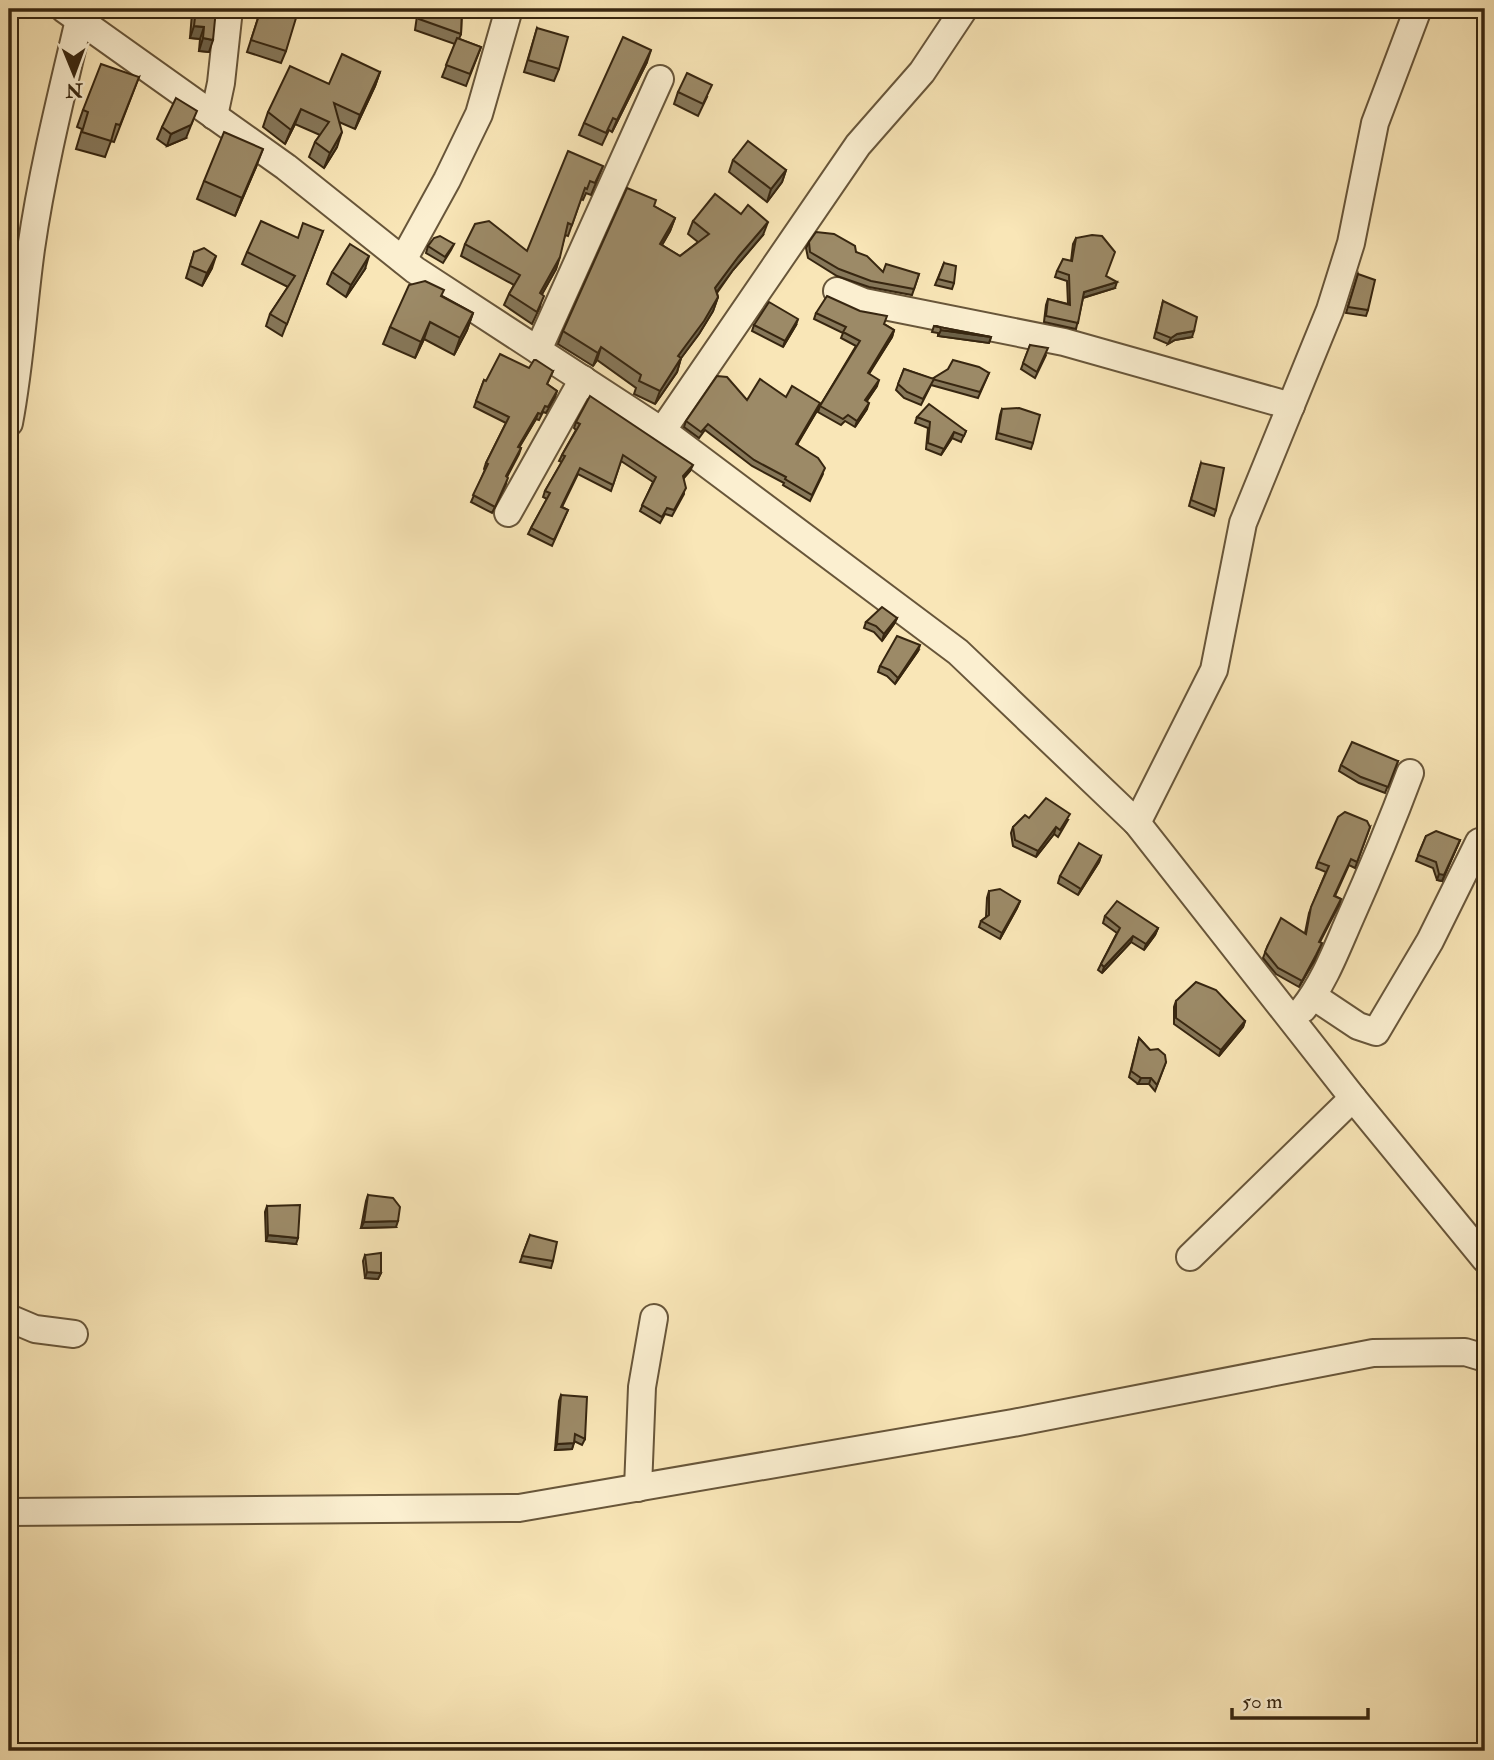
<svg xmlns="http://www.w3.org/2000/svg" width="1494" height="1760" font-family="'IM FELL Double Pica',serif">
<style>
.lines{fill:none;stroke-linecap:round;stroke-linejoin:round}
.minor-casing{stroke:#68563a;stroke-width:30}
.minor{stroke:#fbefd0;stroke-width:26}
.wall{fill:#867759;stroke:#372610;stroke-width:2}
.shaded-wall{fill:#6d6148;stroke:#372610;stroke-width:2}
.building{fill:#9c8a67;stroke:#372610;stroke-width:2}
</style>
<rect width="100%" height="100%" fill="#f9e6b7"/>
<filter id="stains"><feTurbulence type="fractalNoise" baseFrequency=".00286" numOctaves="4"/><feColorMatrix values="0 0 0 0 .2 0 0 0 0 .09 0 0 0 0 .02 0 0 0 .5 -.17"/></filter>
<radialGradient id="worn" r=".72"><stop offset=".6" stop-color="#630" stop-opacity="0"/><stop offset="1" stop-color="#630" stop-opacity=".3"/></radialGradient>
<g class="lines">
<g class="minor-casing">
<g id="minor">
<path d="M64 9 286 167 415 270 671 437 958 652 1137 823 1353 1098 1485 1259"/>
<path d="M214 116 221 83 229 9"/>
<path d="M403 260 447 180 479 114 509 9"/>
<path d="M837 291 864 302 1064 342 1291 406"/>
<path d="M538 350 660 79"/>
<path d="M9 423C20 366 23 307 31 249 42 172 61 96 79 20"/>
<path d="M662 431 858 145 922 72 964 9"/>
<path d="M508 513 583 379"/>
<path d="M1137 823 1214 670 1243 523 1330 310 1351 243 1375 123 1418 9"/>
<path d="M1313 996 1358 1026 1376 1032 1430 941 1479 842 1485 843"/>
<path d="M1303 1009C1323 984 1335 953 1348 923 1370 874 1391 824 1410 773"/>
<path d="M1190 1257 1353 1098"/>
<path d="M9 1318 35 1329 74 1334"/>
<path d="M638 1488 642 1387 654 1318"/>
<path d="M9 1512 519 1508 1013 1423 1373 1353 1465 1352 1485 1358"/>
</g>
</g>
<use href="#minor" class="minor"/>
</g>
<g class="wall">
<path d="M97 9H119L115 17Z"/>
<path d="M193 9H216L209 52 199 51 200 39 190 38 192 13Z"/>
<path d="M261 9 288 16 286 51 281 63 247 52Z"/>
<path d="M418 9H462L461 34 459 39 481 47 466 86 442 77 455 44 415 30Z"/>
<path d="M537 28 559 69 554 81 524 72Z"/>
<path d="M647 62 612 132 609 130 602 145 579 135 584 123Z"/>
<path d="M380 72 375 86 355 129 339 122 337 147 324 168 309 157 315 142 320 135 295 124 285 144 263 127 268 112 329 84Z"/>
<path d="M139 77 114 142 111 141 105 157 76 149 82 129 77 127 83 110Z"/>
<path d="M678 92 707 97 698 116 674 104Z"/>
<path d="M162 127 186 138 167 146 157 139Z"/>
<path d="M733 160 786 170 782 182 767 202 729 172Z"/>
<path d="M603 166 591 195 586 193 583 200 581 199 568 236 565 235 556 269 542 294 540 307 532 324 504 305 509 294 514 285 461 256 465 244 527 251Z"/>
<path d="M256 167 235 216 197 199 204 181Z"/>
<path d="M654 206 675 218 670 231 662 245 680 256 698 242 688 234 693 221 763 235 733 270 717 293 718 297 713 311 699 334 681 358 677 372 655 404 634 394 636 388 597 360 593 366 558 344 563 331Z"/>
<path d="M323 231 282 336 266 326 270 314 288 287 242 264 247 252Z"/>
<path d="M1076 238 1115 288 1083 298 1076 329 1044 322 1046 305 1048 299 1068 304 1067 281 1055 277 1057 271 1071 261 1073 244Z"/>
<path d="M809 242 856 252 883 272 919 274 912 295 869 287 837 276 808 258 806 248Z"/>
<path d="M454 244 451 250 443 263 426 253 428 246Z"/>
<path d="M194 252 212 268 202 286 186 278Z"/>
<path d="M944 263 954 283 952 289 935 285Z"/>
<path d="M365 269 346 297 327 284 332 272Z"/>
<path d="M1358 274 1368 310 1366 316 1346 313Z"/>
<path d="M442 296 473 313 467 330 454 355 424 339 415 358 383 344 390 327Z"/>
<path d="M1163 301 1192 337 1175 340 1168 344 1154 338Z"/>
<path d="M816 313 884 324 894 330 892 337 869 374 877 386 867 401V409L855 427 845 421 841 425 818 412 820 406 856 346 841 338 843 333 814 319Z"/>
<path d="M754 325H796L783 347 752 331Z"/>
<path d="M934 326 991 337 989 343 938 336V333L932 332Z"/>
<path d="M1030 345 1046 355 1035 378 1021 369Z"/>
<path d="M904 369 932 379 989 373 978 398 931 385 921 405 904 398 896 390Z"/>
<path d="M553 371 547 384 557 391 555 397 546 413 543 412 539 420 536 419 519 447 521 448 519 454 507 477 506 484 492 513 471 502 485 470 484 469 486 463 506 423 474 407 484 380 486 381Z"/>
<path d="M786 397 818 409 797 444 823 474 810 501 783 485 784 483 752 466 705 430 699 438 684 427 686 421 747 400Z"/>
<path d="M1002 409 1033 443 1031 449 996 439 1000 415Z"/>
<path d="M917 417 966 431 961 442 952 438 941 455 926 449 928 428 915 423Z"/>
<path d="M576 422 690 471 683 479 684 494 672 516 665 514 660 523 640 511 653 482 621 461 611 491 578 474 562 507 568 510 552 546 528 534 531 528 547 499 543 497 545 491 562 462 559 461 562 455 576 430 574 428Z"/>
<path d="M1201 463 1216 510 1214 516 1189 506Z"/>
<path d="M897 618 894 624 882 641 874 632 864 628 866 622Z"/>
<path d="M918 651 895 684 887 676 878 672 880 666Z"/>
<path d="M1398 761 1385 793 1359 783 1339 771 1341 765Z"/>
<path d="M1029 818 1068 820 1058 837 1054 834 1036 857 1013 846 1011 833 1013 827Z"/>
<path d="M1370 827 1355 868 1349 865 1335 896 1341 899 1339 905 1320 942 1319 949 1314 961 1299 987 1276 974 1263 958 1268 945 1305 933 1309 913 1326 872 1316 868 1318 862Z"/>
<path d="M1426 836 1460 840 1442 881 1437 880 1433 868 1416 861Z"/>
<path d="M1101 856 1099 862 1078 895 1058 883 1060 876Z"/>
<path d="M989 891 1020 901 1017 908 1000 939 979 927 981 921 986 917 987 898Z"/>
<path d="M1105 916 1158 928 1155 935 1144 950 1131 942 1102 973 1098 970 1101 964 1117 933 1103 923Z"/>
<path d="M1176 1001 1245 1021 1243 1027 1219 1056 1174 1024V1007Z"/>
<path d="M1139 1038 1150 1050 1166 1062 1155 1091 1149 1084H1138L1129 1077Z"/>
<path d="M368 1195 396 1227 361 1228 366 1201Z"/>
<path d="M267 1206 296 1244 266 1241 265 1212Z"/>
<path d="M530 1235 553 1261 551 1268 520 1262Z"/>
<path d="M365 1255 381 1273 378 1279 365 1278 363 1261Z"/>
<path d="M561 1395 585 1439 582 1445 574 1441 572 1449 555 1450 559 1401Z"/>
</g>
<g class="shaded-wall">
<path d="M194 26 204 27 200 39 190 38Z"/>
<path d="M203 38 213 40 209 52 199 51Z"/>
<path d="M651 50 647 62 612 132 617 120Z"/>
<path d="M380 72 375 86 355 129 360 115Z"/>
<path d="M301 109 295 124 285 144 291 130Z"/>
<path d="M192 123 186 138 167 146 171 134Z"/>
<path d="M342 132 337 147 324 168 330 153Z"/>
<path d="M263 149 256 167 235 216 242 198Z"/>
<path d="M786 170 782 182 767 202 771 189Z"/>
<path d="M675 218 670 231 655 257 660 244Z"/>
<path d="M768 222 763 235 733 270 710 301 715 288 738 257Z"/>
<path d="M216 256 212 268 202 286 207 273Z"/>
<path d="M369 256 365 269 346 297 351 285Z"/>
<path d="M560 257 556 269 536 305 540 293Z"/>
<path d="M1117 282 1115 288 1082 298 1084 292Z"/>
<path d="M718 297 713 311 699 334 673 369 678 356Z"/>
<path d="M473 313 467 330 454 355 460 338Z"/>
<path d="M798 319 796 325 783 347 785 341Z"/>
<path d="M430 322 424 339 415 358 421 342Z"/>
<path d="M894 330 892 337 865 379 868 373Z"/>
<path d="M941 330 991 337 989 343 938 336Z"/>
<path d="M1194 331 1192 337 1175 340 1168 344 1171 338 1177 334Z"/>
<path d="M601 347 597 360 593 366 598 353Z"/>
<path d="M681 358 677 372 655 404 660 391Z"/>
<path d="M879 380 877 386 863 406 865 400Z"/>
<path d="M820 403 818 409 794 450 796 444Z"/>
<path d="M869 403 867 409 855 427 857 421Z"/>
<path d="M538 413 536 419 516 453 518 447Z"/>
<path d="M954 432 952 438 941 455 944 449Z"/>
<path d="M693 465 690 471 680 482 683 476Z"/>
<path d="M897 618 894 624 882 641 884 634Z"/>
<path d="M920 645 918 651 895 684 898 678Z"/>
<path d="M1056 827 1054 834 1036 857 1038 851Z"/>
<path d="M1460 840 1442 881 1437 880 1439 874Z"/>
<path d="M1101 856 1099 862 1078 895 1081 889Z"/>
<path d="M1020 901 1017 908 1000 939 1002 933Z"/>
<path d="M1158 928 1155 935 1144 950 1146 944Z"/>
<path d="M1133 936 1131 942 1102 973 1104 967Z"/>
<path d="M1322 943 1314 961 1299 987 1302 981Z"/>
<path d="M1245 1021 1243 1027 1219 1056 1221 1050Z"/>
<path d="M1141 1078H1151L1149 1084H1138Z"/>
<path d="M398 1221 396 1227 361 1228 364 1222Z"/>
<path d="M268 1235 298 1238 296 1244 266 1241Z"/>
<path d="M367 1272 381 1273 378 1279 365 1278Z"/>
<path d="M574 1443 572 1449 555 1450 557 1444Z"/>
</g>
<g class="building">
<path d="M196 9H216L213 40 203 38 204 27 194 26Z"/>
<path d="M261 9H290L288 16 296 18 286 51 251 40Z"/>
<path d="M421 9H462L461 34 419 19Z"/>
<path d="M537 28 568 37 559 69 528 60Z"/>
<path d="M623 37 651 50 617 120 613 118 606 133 584 123Z"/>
<path d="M457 38 481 47 470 74 446 65Z"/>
<path d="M342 54 380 72 360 115 334 103 342 132 330 153 315 142 329 122 301 109 291 130 268 112 290 66 329 84Z"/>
<path d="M101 64 139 77 120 125 116 124 111 141 82 132 88 112 83 110Z"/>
<path d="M687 73 712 85 703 104 678 92Z"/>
<path d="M176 98 197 111 191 125 171 134 162 127Z"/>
<path d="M224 132 263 149 242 198 204 181Z"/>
<path d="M748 141 786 170 771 189 733 160Z"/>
<path d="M568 151 603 166 595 183 590 181 587 189 585 188 572 225 568 223 560 257 540 293 544 296 537 312 509 294 520 275 465 244 475 224 489 221 527 251Z"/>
<path d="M627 188 656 200 654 206 675 218 660 244 680 256 709 234 693 221 715 194 741 214 748 205 768 222 738 257 715 288 718 297 704 321 678 356 681 358 660 391 639 381 641 375 601 347 598 353 563 331Z"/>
<path d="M261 221 298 238 303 223 323 231 287 324 270 314 295 276 247 252Z"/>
<path d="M816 232 834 234 855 246 856 252 867 256 883 272 886 264 919 274 914 289 871 281 839 269 810 252 809 242Z"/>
<path d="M1092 235 1102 236 1115 252 1106 276 1117 282 1084 292 1078 323 1046 316 1048 299 1070 305 1069 275 1057 271 1063 259 1072 261 1076 238Z"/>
<path d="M440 236 454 244 445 257 428 246 434 238Z"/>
<path d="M350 244 369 256 351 285 332 272Z"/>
<path d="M204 248 216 256 207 273 190 266 194 252Z"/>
<path d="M944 263 956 266 954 283 938 279Z"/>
<path d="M1358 274 1375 280 1368 310 1348 307Z"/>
<path d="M425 281 444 290 441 296 473 313 460 338 430 322 421 342 390 327 409 285Z"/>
<path d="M827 296 860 311 887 316 884 324 894 330 868 373 879 380 865 400 869 403 857 421 848 415 843 419 820 406 860 341 843 332 846 327 816 313Z"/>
<path d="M1163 301 1197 317 1194 331 1177 334 1171 338 1156 332Z"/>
<path d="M769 302 798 319 785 341 754 325Z"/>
<path d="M934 326 991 337 941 330 940 327Z"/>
<path d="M1030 345 1048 348 1037 372 1023 363Z"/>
<path d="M500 354 529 368 534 360H536L553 371 547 384 557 391 548 407 545 406 541 414 538 413 518 447 521 448 506 476 508 478 495 507 473 495 488 464 486 463 509 417 476 401 484 380 486 381Z"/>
<path d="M953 360 979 367 989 373 980 392 932 379 948 369Z"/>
<path d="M904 369 934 379 923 399 907 392 898 384Z"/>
<path d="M717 376 727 377 747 400 760 379 786 397 792 386 820 403 796 444 818 458 825 468 812 495 785 479 786 477 754 460 708 424 701 432 686 421Z"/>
<path d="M590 396 693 465 683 476 686 488 674 510 667 508 662 517 642 505 656 477 623 455 613 485 580 468 561 507 568 510 554 540 531 528 550 493 545 491 565 456 562 455 580 424 576 422Z"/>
<path d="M929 404 966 431 964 436 954 432 944 449 928 443 930 422 917 417Z"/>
<path d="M1019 408 1040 415 1033 443 998 433 1002 409Z"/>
<path d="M1201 463 1224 468 1216 510 1191 500Z"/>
<path d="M882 607 897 618 884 634 876 626 866 622Z"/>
<path d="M897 636 920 645 898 678 890 670 880 666Z"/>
<path d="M1352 742 1398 761 1388 787 1361 777 1341 765Z"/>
<path d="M1046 798 1070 814 1060 830 1056 827 1038 851 1015 840 1013 827 1025 815 1029 818Z"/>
<path d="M1345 812 1367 821 1370 827 1357 862 1351 859 1334 896 1341 899 1319 942 1322 943 1316 955 1302 981 1278 968 1265 952 1268 945 1281 918 1306 934 1311 907 1329 866 1318 862 1338 817Z"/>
<path d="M1436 831 1460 840 1444 875 1439 874 1436 862 1418 855 1426 836Z"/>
<path d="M1079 843 1101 856 1081 889 1060 876Z"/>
<path d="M1000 889 1020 901 1002 933 981 921 989 915V891Z"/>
<path d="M1117 901 1158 928 1146 944 1133 936 1104 967 1101 964 1120 928 1105 916Z"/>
<path d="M1196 982 1216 990 1245 1021 1221 1050 1176 1018V1001Z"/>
<path d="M1139 1038 1150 1050 1158 1049 1165 1055 1166 1062 1157 1085 1151 1078H1141L1131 1071Z"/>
<path d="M368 1195 393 1198 400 1207 398 1221 364 1222Z"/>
<path d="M300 1205 298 1238 268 1235 267 1206Z"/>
<path d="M530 1235 557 1242 553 1261 522 1256Z"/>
<path d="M381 1253V1273L367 1272 365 1255Z"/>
<path d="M561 1395 587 1397 585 1439 575 1434 574 1443 557 1444Z"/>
</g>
<rect width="1494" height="1760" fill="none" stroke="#f9e6b7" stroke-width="35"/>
<rect x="10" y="10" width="1473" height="1739" fill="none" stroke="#372610" stroke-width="3.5"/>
<rect x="18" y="18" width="1459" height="1725" fill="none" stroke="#372610" stroke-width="2"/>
<g transform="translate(74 74) rotate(179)" stroke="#fbefd0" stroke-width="5" paint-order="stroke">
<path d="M0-5L12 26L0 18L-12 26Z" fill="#372610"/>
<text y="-10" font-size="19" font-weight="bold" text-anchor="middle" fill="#372610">N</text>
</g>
<path d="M1232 1708v10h136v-10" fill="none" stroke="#372610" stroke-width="3.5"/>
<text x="1242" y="1708" font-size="21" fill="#372610" stroke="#fbefd0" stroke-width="5" paint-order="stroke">50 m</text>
<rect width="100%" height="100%" filter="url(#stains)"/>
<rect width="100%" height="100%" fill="url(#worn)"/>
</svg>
